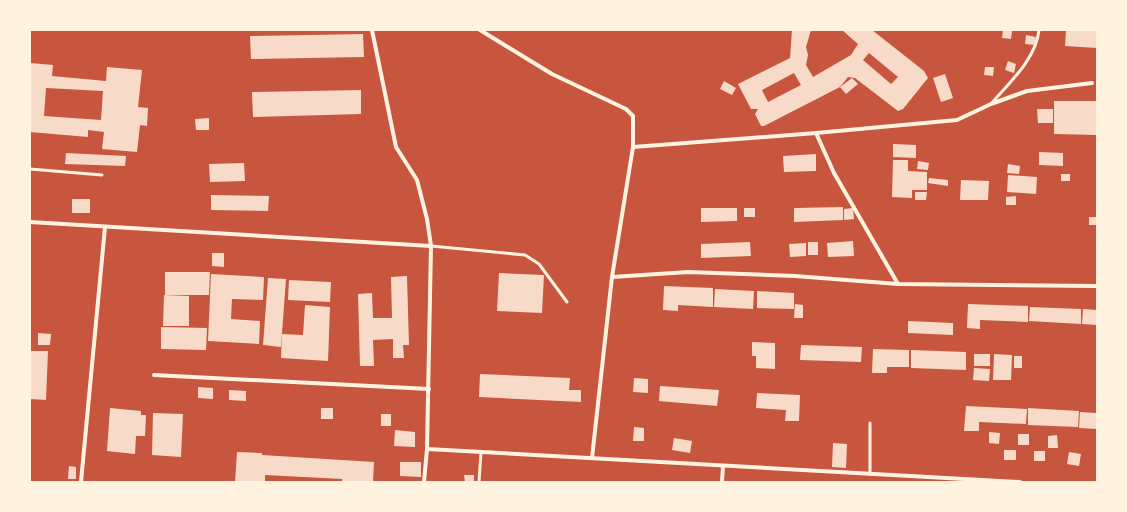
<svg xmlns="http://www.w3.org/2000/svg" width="1127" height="512" font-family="Jost,sans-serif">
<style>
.building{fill:#f7dbc8;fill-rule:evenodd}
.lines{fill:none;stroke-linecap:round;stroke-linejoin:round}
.service{stroke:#fff3e0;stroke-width:3}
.minor{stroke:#fff3e0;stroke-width:4}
</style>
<rect width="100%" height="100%" fill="#c8553d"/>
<g class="building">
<path d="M792 30H811L806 47 808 55 806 65 813 77 851 55 858 44 842 30H872L924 71 928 78 903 109 898 111 855 78 848 77 840 87 764 126H761L755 114 758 109H751L738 84 790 58ZM869 53 898 77 891 84 863 60ZM794 73 801 85 768 102 762 90Z"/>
<path d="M1003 30 1012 31 1011 39 1002 38Z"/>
<path d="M1066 30H1097V48L1065 46Z"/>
<path d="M363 34 364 57 251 59 250 36Z"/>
<path d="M1026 35 1036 37 1034 45 1025 44Z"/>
<path d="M1008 61 1016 64 1014 73 1005 70Z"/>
<path d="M30 63 53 65 52 76 106 81 107 67 142 70 138 107 148 108 147 126 140 125 137 152 102 149 104 132 88 130V137L30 132ZM46 88 103 91 101 120 44 116Z"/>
<path d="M985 67H994L993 76 984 75Z"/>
<path d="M945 74 953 98 941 102 933 78Z"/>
<path d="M852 78 858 84 846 94 840 87Z"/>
<path d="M724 81 736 88 732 95 720 89Z"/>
<path d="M361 90V114L253 117 252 92Z"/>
<path d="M1054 101H1097V135L1054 134Z"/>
<path d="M1037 109H1053V123H1038Z"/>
<path d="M209 118V130H196L195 119Z"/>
<path d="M893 144 916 145V158L893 157Z"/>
<path d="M1039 152 1063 153V166L1039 165Z"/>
<path d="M66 153 126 156 125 166 65 164Z"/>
<path d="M816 154V171L784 172 783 156Z"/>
<path d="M893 160H908V171L927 172V190H912V198L892 197Z"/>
<path d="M918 161 929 163 928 170 917 169Z"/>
<path d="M244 163 245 181 210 182 209 164Z"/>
<path d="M1008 164 1020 166 1019 174 1007 173Z"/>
<rect x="1061" y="174" width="9" height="7"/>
<path d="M1008 175 1037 177 1036 194 1007 192Z"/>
<path d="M929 178 948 180V186L928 183Z"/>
<path d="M961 180 989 181 988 200H960Z"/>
<path d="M915 192H927L926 200H915Z"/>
<path d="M211 195 269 196 268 211 211 210Z"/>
<path d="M1016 196V205H1006V197Z"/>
<rect x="72" y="199" width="18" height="14"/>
<path d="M843 207V220L794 222V208Z"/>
<path d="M701 208H737V221L701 222Z"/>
<rect x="744" y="208" width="11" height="9"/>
<path d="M853 208 854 219 844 220V209Z"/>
<rect x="1089" y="217" width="8" height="8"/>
<path d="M853 241 854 256 828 257 827 243Z"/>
<path d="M750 242 751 256 701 258V244Z"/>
<rect x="808" y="242" width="10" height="13"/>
<path d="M806 243V256L790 257 789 244Z"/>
<path d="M212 253H224V267L212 266Z"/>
<path d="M165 272H210L209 295H165Z"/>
<path d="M499 273 544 275 542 313 497 311Z"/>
<path d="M211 274 264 277 263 300 232 299 231 319 260 321 259 344 208 341Z"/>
<path d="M407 276 409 345H403L404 358H393V339L373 340 374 366H360L358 294 372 293 373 318H392L391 277Z"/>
<path d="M268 278 286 279 281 347 263 345Z"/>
<path d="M289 280 331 282 330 302 288 300Z"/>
<path d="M664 286 713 288V307L678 305V311L663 310Z"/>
<path d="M715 289 754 291 753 309 714 307Z"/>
<path d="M757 291 794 293V309L757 308Z"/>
<path d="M164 295 189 296V326H163Z"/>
<path d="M795 304 803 305V318H794Z"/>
<path d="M968 304 1028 306V322L980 320V329L967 328Z"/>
<path d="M305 305 330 307 328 361 281 358 282 334 303 335Z"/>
<path d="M1030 307 1081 309V324L1029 321Z"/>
<path d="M1083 309 1097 310V325L1082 324Z"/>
<path d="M908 321 953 323V335L908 333Z"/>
<path d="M161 327 207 328 206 350 161 349Z"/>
<path d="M38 333 51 334 50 345H38Z"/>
<path d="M752 342 775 343V369L756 368V356H752Z"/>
<path d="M801 345 862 347 861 362 800 360Z"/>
<path d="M873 349 909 350V367H887V373H872Z"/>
<path d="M911 350 966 352V370L911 368Z"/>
<path d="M30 351H48L46 400 30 399Z"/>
<rect x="974" y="354" width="16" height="12"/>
<path d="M994 354 1012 355 1011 380H993Z"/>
<rect x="1014" y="356" width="8" height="12"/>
<path d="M974 368 990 369 989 381 973 380Z"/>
<path d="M480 374 570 378 569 390H581V402L479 397Z"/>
<path d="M634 378 648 379V393L633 392Z"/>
<path d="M660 386 719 390 717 406 659 401Z"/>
<path d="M198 387 213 388V399L198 398Z"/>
<path d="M229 390 246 391V401L229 400Z"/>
<path d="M757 393 800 395 799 421H785L786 410 756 408Z"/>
<path d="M966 406 1027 409 1026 424 979 422V431H964Z"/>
<path d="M110 408 141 411V415H146L145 436H136L135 454 107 451Z"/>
<rect x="321" y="408" width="12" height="11"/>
<path d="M1028 408 1079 411 1078 427 1028 425Z"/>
<path d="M1080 412 1097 413V429L1079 428Z"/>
<path d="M153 413 183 414 181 457 152 455Z"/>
<rect x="381" y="414" width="10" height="12"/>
<path d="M634 427 644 428V441H633Z"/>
<path d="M395 430 415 432V447L394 446Z"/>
<path d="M989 432 1000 433 999 444 989 443Z"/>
<rect x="1018" y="434" width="11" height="11"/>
<path d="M1057 435 1058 448H1048V436Z"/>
<path d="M674 438 692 441 690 453 672 450Z"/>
<path d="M833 443 847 444 846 468 832 467Z"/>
<rect x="1004" y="450" width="12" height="10"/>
<rect x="1034" y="451" width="11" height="10"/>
<path d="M237 452 262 453V455L374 462 373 482H342V479L265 475V482H235Z"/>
<path d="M1069 452 1081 454 1079 466 1067 464Z"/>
<path d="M400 462H421V477L400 476Z"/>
<path d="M69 466 76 467V479H68Z"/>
<path d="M464 475H474V482H465Z"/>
</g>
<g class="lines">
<g class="service">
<path d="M991 104C1009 83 1036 59 1039 30"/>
<path d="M30 169 102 175"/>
<path d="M431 246 525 255 539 264 567 302"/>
<path d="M870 423V474"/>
<path d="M479 482 481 452"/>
</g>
<g class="minor">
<path d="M372 30 396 147 417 180 427 219 431 246 427 449 424 482"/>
<path d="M480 30 552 74 626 109 633 116V147L612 277 592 458"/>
<path d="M816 133 834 173 898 284"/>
<path d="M633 147 816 133 957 120 991 104 1027 91 1092 83"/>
<path d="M30 222 431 246"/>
<path d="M612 277 688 272 795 276 898 284 1097 286"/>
<path d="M154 375 429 389"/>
<path d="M427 449 1020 482"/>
<path d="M81 482 105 227"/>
<path d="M722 482 723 466"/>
</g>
</g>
<rect width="1127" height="512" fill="none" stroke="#fff3e0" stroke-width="62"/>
</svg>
